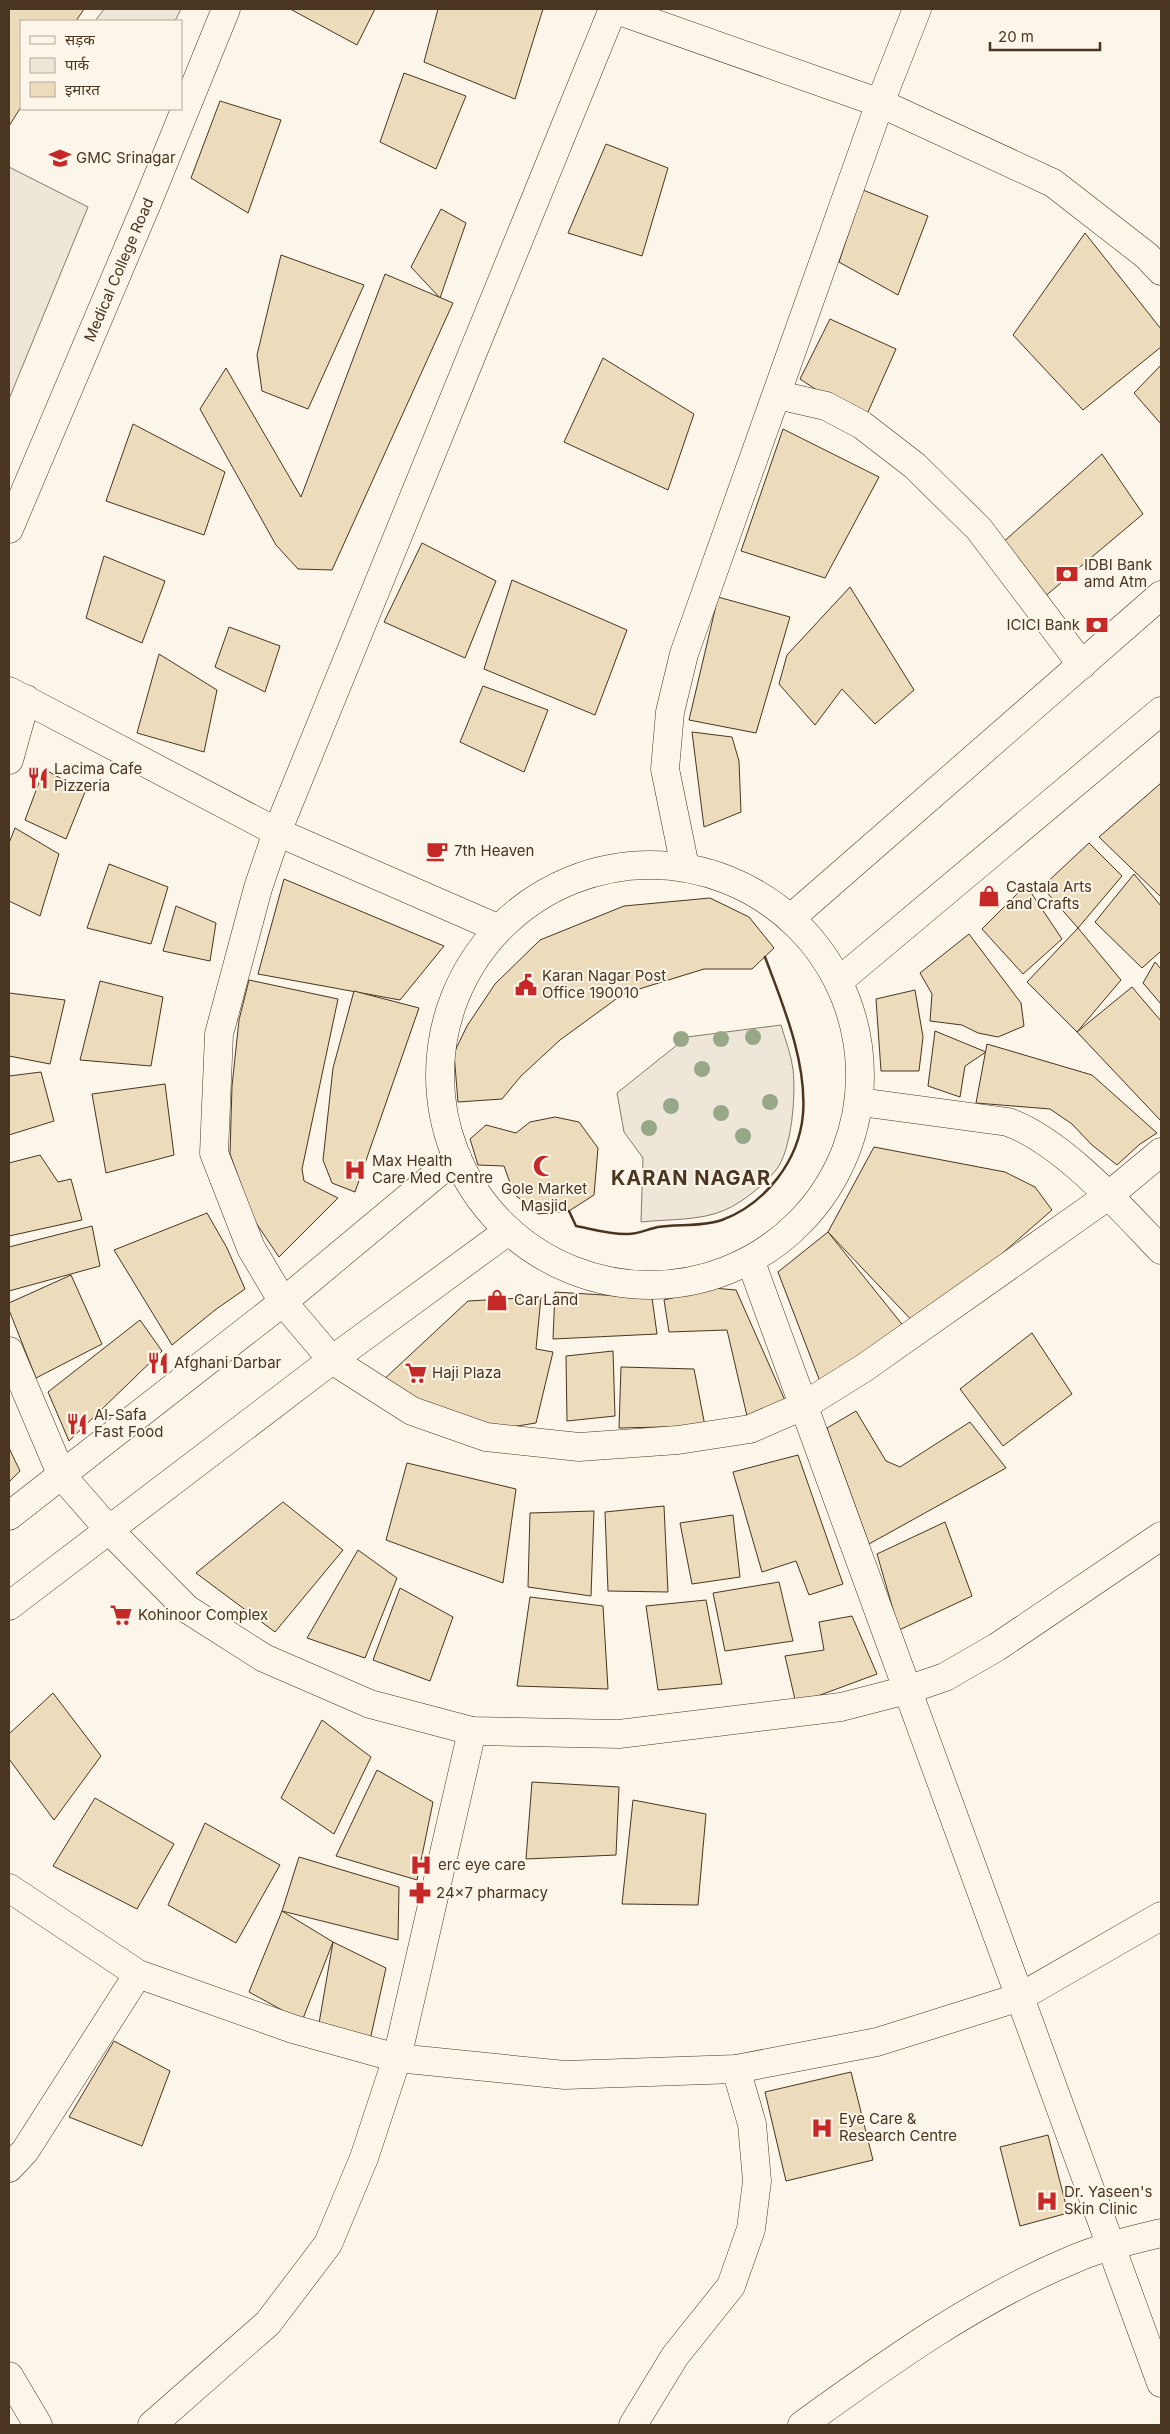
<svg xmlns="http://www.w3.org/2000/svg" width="1170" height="2434" font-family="Inter,'Noto Sans Devanagari',sans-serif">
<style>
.green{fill:#ede6d9;stroke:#887966}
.building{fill:#ecdcbc;stroke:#4a3520}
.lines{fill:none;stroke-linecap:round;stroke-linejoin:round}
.minor-casing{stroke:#4a3520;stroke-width:29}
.major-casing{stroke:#4a3520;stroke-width:29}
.minor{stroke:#fbf6e9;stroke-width:28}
.major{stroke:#fbf6e9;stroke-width:28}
.wall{stroke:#4a3520;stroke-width:2.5}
.tree{fill:#96a887}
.labels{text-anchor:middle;stroke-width:4;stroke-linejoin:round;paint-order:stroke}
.poi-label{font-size:15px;fill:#4a3520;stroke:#fbf6e9;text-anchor:start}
.street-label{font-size:15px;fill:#4a3520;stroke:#fbf6e9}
.district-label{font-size:20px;font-weight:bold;letter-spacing:1px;fill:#4a3520;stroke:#fbf6e9}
</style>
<rect width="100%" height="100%" fill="#fbf6e9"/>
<g class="green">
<path d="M104 9H181L175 21H95Z"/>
<path d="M9 167 88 207 9 399Z"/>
<path d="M781 1025C785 1039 791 1054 793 1069 796 1094 792 1150 776 1170 764 1185 743 1202 725 1210 700 1221 668 1219 641 1222L643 1158 624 1132 617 1093 687 1037Z"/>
</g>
<g class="building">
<path d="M9 9H84L76 21H21V107L9 126Z"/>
<path d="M293 9H375L357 45 292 10Z"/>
<path d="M438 9H543L515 99 424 62Z"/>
<path d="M404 73 466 96 436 169 380 142Z"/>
<path d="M220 101 281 120 248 213 191 178Z"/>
<path d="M606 144 668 168 642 256 568 233Z"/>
<path d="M863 190 928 216 898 295 839 262Z"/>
<path d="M441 209 466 223 440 298 411 267Z"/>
<path d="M1085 233 1161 329V347L1083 410 1013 335Z"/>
<path d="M281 255 364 285 308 409 262 391 257 355Z"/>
<path d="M385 274 453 303 332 570 298 569 276 545 200 409 226 368 301 497Z"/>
<path d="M830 319 896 349 864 421 800 379Z"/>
<path d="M603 358 694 414 668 490 564 442Z"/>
<path d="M1161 365V424L1134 393Z"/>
<path d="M133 424 225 472 204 535 106 501Z"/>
<path d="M783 429 879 477 825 578 741 551Z"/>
<path d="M1102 454 1143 514 1043 598 1001 544Z"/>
<path d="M422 543 496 581 465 658 384 622Z"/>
<path d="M104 556 165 581 142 643 86 618Z"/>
<path d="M512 580 627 630 595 715 484 669Z"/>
<path d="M850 587 914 690 875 724 842 689 815 725 779 684 787 655Z"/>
<path d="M718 597 790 617 756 733 689 720Z"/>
<path d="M229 627 280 646 265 692 215 667Z"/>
<path d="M159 654 217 690 204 752 137 733Z"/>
<path d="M483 686 548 710 524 772 460 742Z"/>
<path d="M692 732 732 737 739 761 741 812 704 827Z"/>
<path d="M44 769 85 792 66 839 25 820Z"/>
<path d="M1161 783V897L1099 837Z"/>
<path d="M15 828 59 854 40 916 9 901V843Z"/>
<path d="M1089 843 1122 876 1078 928 1042 887Z"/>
<path d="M109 864 168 887 151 944 87 928Z"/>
<path d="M1134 874 1161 906V951L1142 968 1095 922Z"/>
<path d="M284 879 444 946 400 1000 258 974Z"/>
<path d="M1026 885 1062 939 1023 974 982 929Z"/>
<path d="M710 898 749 917 774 948 752 969H704L623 994 560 1040 521 1076 502 1099 458 1102 454 1053 467 1026 495 984 540 940 624 906Z"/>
<path d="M176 906 216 923 210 961 163 951Z"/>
<path d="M1078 928 1121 980 1077 1032 1027 982Z"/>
<path d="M969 934 1021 1003 1024 1026 998 1037 978 1033 962 1025 930 1021 932 994 920 973Z"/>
<path d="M1155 962 1161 969V1004L1143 983Z"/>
<path d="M249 980 338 999 302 1169 304 1181 338 1198 279 1257 254 1220 230 1154 232 1086 239 1020Z"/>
<path d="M100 981 163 997 151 1066 80 1060Z"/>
<path d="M1132 987 1161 1021V1121L1077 1032Z"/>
<path d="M915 990 923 1037 919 1071H881L876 999Z"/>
<path d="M354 991 419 1008 355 1192 332 1183 323 1160 333 1068Z"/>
<path d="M9 993 65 1000 50 1064 9 1056Z"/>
<path d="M935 1031 986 1052 965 1066 960 1097 928 1086Z"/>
<path d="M987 1044 1092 1075 1157 1133 1140 1144 1117 1165 1092 1145 1072 1124 1050 1109 976 1103Z"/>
<path d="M41 1072 54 1121 9 1135V1076Z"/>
<path d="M165 1084 174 1155 106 1173 92 1094Z"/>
<path d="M555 1117 579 1122 598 1148 594 1195 569 1211 538 1214 514 1194 504 1166 478 1165 470 1139 486 1125 516 1133 530 1122Z"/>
<path d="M874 1147 1005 1172 1035 1187 1052 1210 918 1327 828 1232Z"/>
<path d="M40 1155 58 1182 71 1179 82 1220 9 1236V1163Z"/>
<path d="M207 1213 227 1248 245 1289 215 1310 172 1345 114 1250Z"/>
<path d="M92 1226 100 1266 9 1291V1247Z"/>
<path d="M828 1232 909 1333 824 1392 778 1272Z"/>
<path d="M71 1275 102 1344 36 1378 9 1310V1303Z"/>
<path d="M713 1288 736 1290 787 1405 747 1416 727 1330 669 1332 664 1300Z"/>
<path d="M555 1292 652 1298 657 1334 553 1339Z"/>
<path d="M541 1297 536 1349 553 1352 536 1423 492 1430 449 1416 381 1382 468 1301Z"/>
<path d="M140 1320 162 1351 69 1441 48 1392Z"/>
<path d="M1032 1333 1072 1394 1003 1446 960 1389Z"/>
<path d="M613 1351 615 1416 567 1421 566 1356Z"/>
<path d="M621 1367 694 1369 705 1426 619 1428Z"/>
<path d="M856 1411 886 1461 900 1467 970 1422 1006 1468 869 1544 827 1428Z"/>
<path d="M9 1448 20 1471 9 1482Z"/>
<path d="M798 1455 843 1584 809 1595 796 1561 762 1572 733 1472Z"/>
<path d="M407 1463 516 1489 503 1583 386 1540Z"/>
<path d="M283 1502 343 1550 275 1632 196 1573Z"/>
<path d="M664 1506 668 1592 608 1591 605 1512Z"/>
<path d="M594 1511 591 1596 528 1587 530 1513Z"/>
<path d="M733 1515 740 1577 692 1584 680 1523Z"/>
<path d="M945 1522 972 1596 899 1630 877 1554Z"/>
<path d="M358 1550 397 1578 365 1658 307 1638Z"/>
<path d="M779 1582 793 1641 725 1651 713 1593Z"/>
<path d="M400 1588 453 1617 430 1681 373 1660Z"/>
<path d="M530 1597 603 1606 608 1689 517 1686Z"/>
<path d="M706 1600 722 1684 658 1690 646 1606Z"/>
<path d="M852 1616 877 1674 796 1704 785 1656 824 1650 819 1622Z"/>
<path d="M53 1693 101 1756 54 1820 9 1759V1734Z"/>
<path d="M322 1720 371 1757 334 1834 281 1798Z"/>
<path d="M377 1770 433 1802 417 1880 336 1856Z"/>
<path d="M532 1782 619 1787 616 1855 526 1859Z"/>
<path d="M95 1798 174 1844 137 1909 53 1866Z"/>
<path d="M633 1800 706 1814 698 1905 622 1904Z"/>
<path d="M205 1823 280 1865 236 1943 168 1905Z"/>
<path d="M299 1857 399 1887 398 1940 282 1911Z"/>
<path d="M282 1911 333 1942 302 2021 249 1992Z"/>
<path d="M333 1942 386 1968 368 2049 317 2035Z"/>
<path d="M114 2041 170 2071 142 2146 69 2117Z"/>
<path d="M851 2072 873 2160 786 2181 765 2092Z"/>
<path d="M1048 2135 1068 2213 1020 2226 1000 2147Z"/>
</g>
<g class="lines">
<g class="minor-casing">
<g id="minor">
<path d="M613 9 277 832 258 888 219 1034 214 1153 251 1248 283 1302 332 1360 412 1411 486 1437 579 1447 678 1440 750 1429 803 1406 864 1368 1108 1196 1161 1152"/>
<path d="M614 9 880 103 1053 183 1147 256 1161 271"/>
<path d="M778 395 826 406 862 425 915 466 979 529 1082 665"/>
<path d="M9 691 277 832 495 927"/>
<path d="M9 760 26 699"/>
<path d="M685 867 665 769 670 712 684 654 880 103 917 9"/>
<path d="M860 1102 1008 1122C1063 1142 1121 1208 1161 1250"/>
<path d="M751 1262 1161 2383"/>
<path d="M9 1351 62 1476 110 1531 187 1609 264 1658 370 1704 472 1731 619 1734 841 1707 907 1690 945 1677 997 1647 1161 1536"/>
<path d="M9 1888 138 1974 293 2029 397 2058 565 2075 736 2069 877 2042 1020 1997 1161 1916"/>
<path d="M9 2168 25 2151 138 1974"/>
<path d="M9 2376 38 2425"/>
<path d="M152 2425 268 2323 328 2244 364 2158 397 2058 472 1731"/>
<path d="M633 2425 675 2356 731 2286 751 2229 757 2181 752 2124 736 2069"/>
<path d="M802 2425C888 2363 975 2300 1074 2259 1102 2247 1132 2240 1161 2233"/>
</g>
</g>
<g class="major-casing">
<g id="major">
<path d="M9 529 148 201 226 9"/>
<circle cx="650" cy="1075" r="210"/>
<path d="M791 918 1161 595"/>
<path d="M839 981 1161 711"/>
<path d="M9 1516 283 1302 457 1157"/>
<path d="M9 1606 332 1360 508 1231"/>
</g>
</g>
<use href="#minor" class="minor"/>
<use href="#major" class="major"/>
<path class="wall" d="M569 1211 576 1226C592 1229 612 1235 628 1234 638 1234 648 1229 658 1227 678 1224 702 1227 722 1220 765 1204 799 1161 803 1114 807 1062 783 1005 765 957"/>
</g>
<g class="tree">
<circle cx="753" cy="1037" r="8"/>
<circle cx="681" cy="1039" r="8"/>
<circle cx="721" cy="1039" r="8"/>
<circle cx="702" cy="1069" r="8"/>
<circle cx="770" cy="1102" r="8"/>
<circle cx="671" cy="1106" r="8"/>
<circle cx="721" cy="1113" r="8"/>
<circle cx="649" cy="1128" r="8"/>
<circle cx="743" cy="1136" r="8"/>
</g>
<defs>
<g id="university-bare" transform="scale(1.725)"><path d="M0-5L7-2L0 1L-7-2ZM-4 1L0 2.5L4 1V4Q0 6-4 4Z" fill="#c62828" stroke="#fbf6e9" stroke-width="2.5" paint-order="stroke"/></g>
<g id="bank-bare" transform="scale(1.725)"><path d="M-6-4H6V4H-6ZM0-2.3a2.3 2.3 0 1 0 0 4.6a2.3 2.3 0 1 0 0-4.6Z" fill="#c62828" stroke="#fbf6e9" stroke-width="2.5" paint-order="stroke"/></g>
<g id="restaurant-bare" transform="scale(1.725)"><path d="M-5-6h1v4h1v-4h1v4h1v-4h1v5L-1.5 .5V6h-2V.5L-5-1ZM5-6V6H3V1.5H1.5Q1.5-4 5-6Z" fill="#c62828" stroke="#fbf6e9" stroke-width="2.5" paint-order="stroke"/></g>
<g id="cafe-bare" transform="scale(1.725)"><path d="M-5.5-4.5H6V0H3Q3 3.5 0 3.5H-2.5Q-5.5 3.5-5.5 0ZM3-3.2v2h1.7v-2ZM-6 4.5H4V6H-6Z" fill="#c62828" stroke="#fbf6e9" stroke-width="2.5" paint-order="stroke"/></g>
<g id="shop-bare" transform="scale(1.725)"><path d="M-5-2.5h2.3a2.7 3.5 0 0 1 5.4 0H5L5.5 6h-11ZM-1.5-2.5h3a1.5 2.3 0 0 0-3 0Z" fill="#c62828" stroke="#fbf6e9" stroke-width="2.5" paint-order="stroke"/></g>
<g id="civic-bare" transform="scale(1.725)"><path d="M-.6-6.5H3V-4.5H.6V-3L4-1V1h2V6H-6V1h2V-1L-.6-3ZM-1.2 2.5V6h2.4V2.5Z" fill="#c62828" stroke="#fbf6e9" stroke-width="2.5" paint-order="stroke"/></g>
<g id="mosque-bare" transform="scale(1.725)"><path d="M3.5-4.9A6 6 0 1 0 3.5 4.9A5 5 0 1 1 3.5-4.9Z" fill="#c62828" stroke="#fbf6e9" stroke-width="2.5" paint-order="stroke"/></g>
<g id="hospital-bare" transform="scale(1.725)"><path d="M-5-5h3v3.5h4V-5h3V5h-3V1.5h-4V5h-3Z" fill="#c62828" stroke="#fbf6e9" stroke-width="2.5" paint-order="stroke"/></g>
<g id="supermarket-bare" transform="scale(1.725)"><path d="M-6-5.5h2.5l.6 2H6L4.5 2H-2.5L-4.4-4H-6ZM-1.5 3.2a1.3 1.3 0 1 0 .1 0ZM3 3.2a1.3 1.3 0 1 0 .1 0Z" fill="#c62828" stroke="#fbf6e9" stroke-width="2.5" paint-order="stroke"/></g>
<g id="pharmacy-bare" transform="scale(1.725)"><path d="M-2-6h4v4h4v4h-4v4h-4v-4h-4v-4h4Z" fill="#c62828" stroke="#fbf6e9" stroke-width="2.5" paint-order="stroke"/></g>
</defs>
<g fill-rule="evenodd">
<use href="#university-bare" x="60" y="158"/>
<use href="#bank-bare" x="1067" y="574"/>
<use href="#bank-bare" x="1097" y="625"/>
<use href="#restaurant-bare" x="38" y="778"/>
<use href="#cafe-bare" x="437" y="851"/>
<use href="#shop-bare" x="989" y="896"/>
<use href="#civic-bare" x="526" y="985"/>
<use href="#mosque-bare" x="544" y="1166"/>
<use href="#hospital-bare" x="355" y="1170"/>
<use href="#shop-bare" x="497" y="1300"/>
<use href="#restaurant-bare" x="158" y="1363"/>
<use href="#supermarket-bare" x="416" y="1373"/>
<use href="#restaurant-bare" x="77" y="1424"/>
<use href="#supermarket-bare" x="121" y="1615"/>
<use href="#hospital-bare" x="421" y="1865"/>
<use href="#pharmacy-bare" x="420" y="1893"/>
<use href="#hospital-bare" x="822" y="2128"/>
<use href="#hospital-bare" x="1047" y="2201"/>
</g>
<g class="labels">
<g class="poi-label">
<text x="76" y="163">GMC Srinagar</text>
<text x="1084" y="570">IDBI Bank<tspan x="1084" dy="17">amd Atm</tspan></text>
<text x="1080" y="630" text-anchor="end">ICICI Bank</text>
<text x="54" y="774">Lacima Cafe<tspan x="54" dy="17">Pizzeria</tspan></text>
<text x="454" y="856">7th Heaven</text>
<text x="1006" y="892">Castala Arts<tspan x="1006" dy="17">and Crafts</tspan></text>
<text x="542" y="981">Karan Nagar Post<tspan x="542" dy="17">Office 190010</tspan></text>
<text x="372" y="1166">Max Health<tspan x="372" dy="17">Care Med Centre</tspan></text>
<text x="544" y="1194" text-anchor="middle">Gole Market<tspan x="544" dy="17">Masjid</tspan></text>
<text x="514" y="1305">Car Land</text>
<text x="174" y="1368">Afghani Darbar</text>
<text x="432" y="1378">Haji Plaza</text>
<text x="94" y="1420">Al-Safa<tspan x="94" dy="17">Fast Food</tspan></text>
<text x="138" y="1620">Kohinoor Complex</text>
<text x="438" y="1870">erc eye care</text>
<text x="436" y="1898">24x7 pharmacy</text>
<text x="839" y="2124">Eye Care &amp;<tspan x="839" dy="17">Research Centre</tspan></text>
<text x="1064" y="2197">Dr. Yaseen's<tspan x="1064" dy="17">Skin Clinic</tspan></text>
</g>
<g class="street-label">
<text transform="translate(119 270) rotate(-67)" y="5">Medical College Road</text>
</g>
<g class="district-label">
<text x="691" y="1185">KARAN NAGAR</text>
</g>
</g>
<rect width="1170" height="2434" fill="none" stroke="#4a3520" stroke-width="20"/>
<rect x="20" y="20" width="162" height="90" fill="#fbf6e9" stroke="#b4a999"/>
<rect x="30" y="36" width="25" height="8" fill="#fbf6e9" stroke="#b4a999"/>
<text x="65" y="45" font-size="15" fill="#4a3520">सड़क</text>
<rect x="30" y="58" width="25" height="15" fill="#ede6d9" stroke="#b4a999"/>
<text x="65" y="70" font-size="15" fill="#4a3520">पार्क</text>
<rect x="30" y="82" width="25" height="15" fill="#ecdcbc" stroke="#b4a999"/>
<text x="65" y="95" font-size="15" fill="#4a3520">इमारत</text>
<path d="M990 42v8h110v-8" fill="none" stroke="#4a3520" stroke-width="2.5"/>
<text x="998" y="42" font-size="15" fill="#4a3520" stroke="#fbf6e9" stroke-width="4" paint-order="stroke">20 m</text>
</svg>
